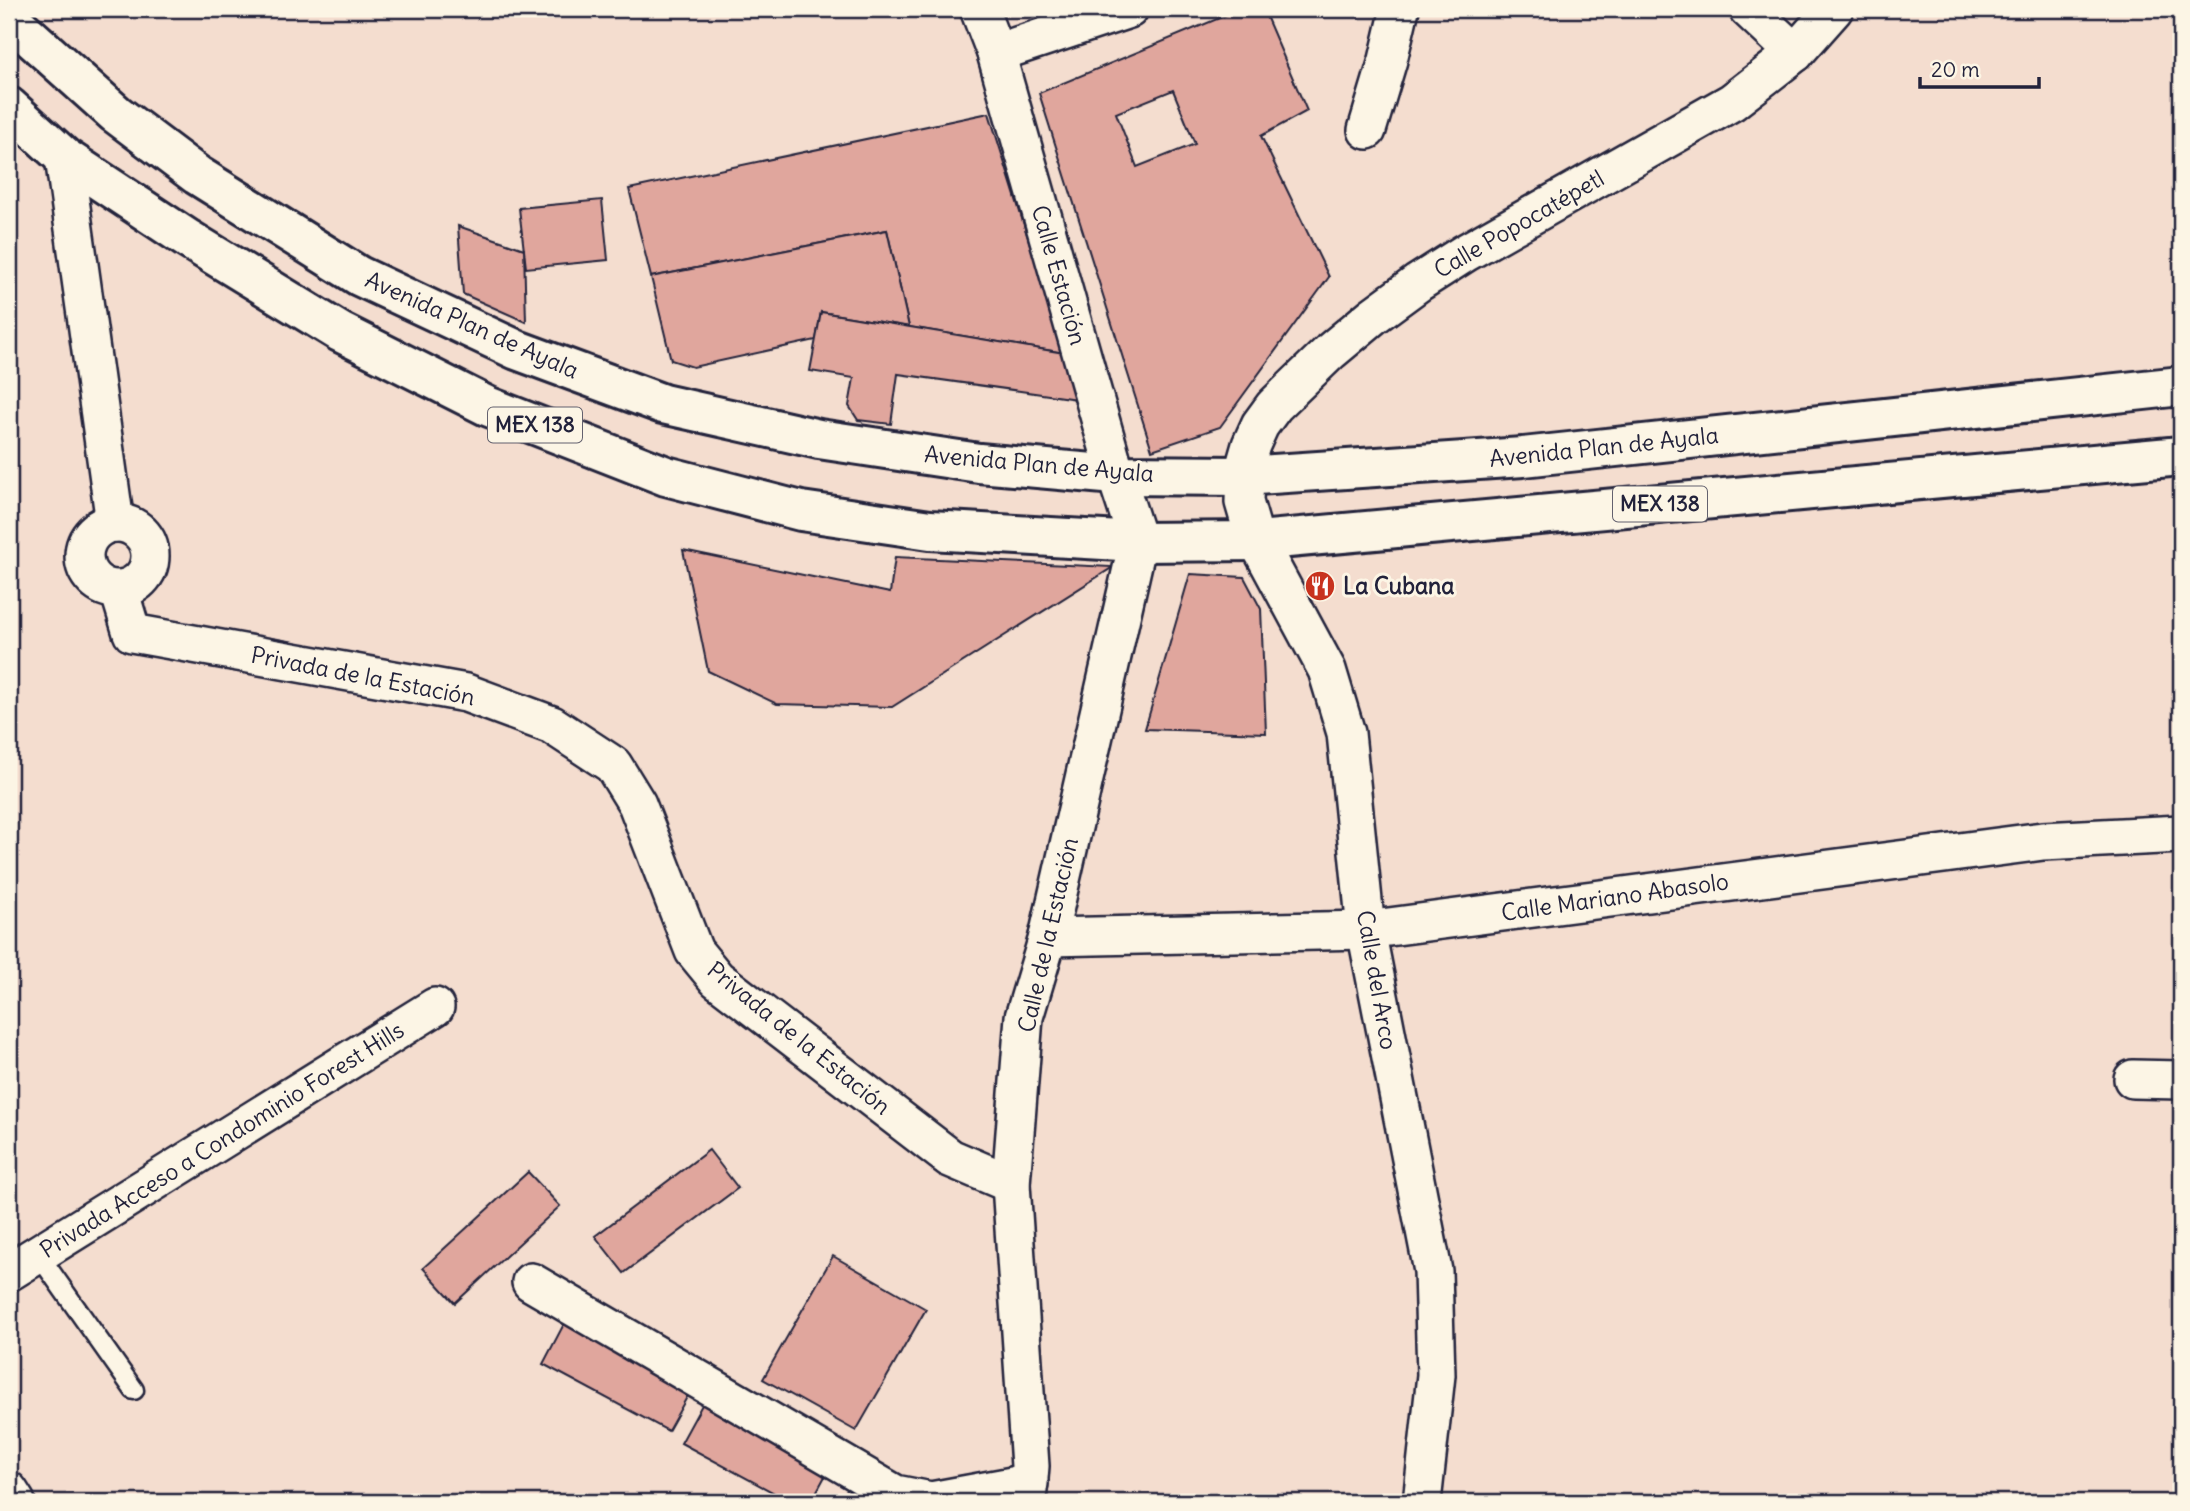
<svg xmlns="http://www.w3.org/2000/svg" width="2190" height="1511" font-family="Delius,sans-serif">
<style>
.building{fill:#e0a69d;stroke:#22223b;stroke-width:2;fill-rule:evenodd}
.lines{fill:none;stroke-linecap:round;stroke-linejoin:round}
.service-casing{stroke:#22223b;stroke-width:23}
.minor-casing{stroke:#22223b;stroke-width:42}
.primary-casing{stroke:#22223b;stroke-width:44}
.service{stroke:#fcf5e5;stroke-width:18}
.minor{stroke:#fcf5e5;stroke-width:37}
.primary{stroke:#fcf5e5;stroke-width:38}
.labels{text-anchor:middle;stroke-width:6;stroke-linejoin:round;paint-order:stroke}
.shield{fill:#fcf5e5;stroke:#63616e;stroke-width:2}
.shield-label{font-size:21px;font-weight:bold;fill:#22223b}
.street-label{font-size:23px;fill:#22223b;stroke:#fcf5e5}
.poi-label{font-size:23px;font-weight:bold;fill:#22223b;stroke:#fcf5e5;text-anchor:start}
</style>
<rect width="100%" height="100%" fill="#f4ddcf"/>
<filter id="ink" filterUnits="userSpaceOnUse"><feTurbulence type="fractalNoise" baseFrequency=".0143" numOctaves="2"/><feDisplacementMap in="SourceGraphic" scale="14" xChannelSelector="R" yChannelSelector="G"/><feConvolveMatrix kernelMatrix="1 2 1 2 8 2 1 2 1" color-interpolation-filters="sRGB"/></filter>
<g filter="url(#ink)">
<g class="building">
<path d="M1241 9H1263L1307 111 1261 136 1329 277 1220 427 1152 450 1039 93ZM1173 90 1195 144 1137 167 1116 113Z"/>
<path d="M989 113 1064 353 909 327 887 230 651 277 629 189Z"/>
<path d="M602 200 608 260 526 268 519 208Z"/>
<path d="M458 226 524 249 526 322 463 294Z"/>
<path d="M887 230 909 327 821 312 816 340 693 367 671 360 651 277Z"/>
<path d="M821 312 1064 353 1077 399 898 374 891 424 858 420 849 406 854 378 810 371Z"/>
<path d="M683 550 890 593 895 557 1113 567 892 707 777 704 708 671Z"/>
<path d="M1190 574 1244 577 1261 609 1266 733 1145 729Z"/>
<path d="M709 1150 738 1188 624 1273 595 1236Z"/>
<path d="M528 1172 560 1206 455 1303 423 1268Z"/>
<path d="M833 1256 926 1309 856 1431 763 1379Z"/>
<path d="M565 1322 691 1390 668 1431 543 1364Z"/>
<path d="M704 1401 829 1469 811 1502H791L681 1443Z"/>
</g>
<g class="lines">
<g class="service-casing">
<path id="service" d="M38 1254 134 1390"/>
</g>
<g class="minor-casing">
<g id="minor">
<path d="M979 9 996 53 1116 475 1138 542 1048 937 1024 1017 1011 1184 1030 1466 1027 1502"/>
<path d="M1748 9 1795 53"/>
<path d="M996 53 1129 9"/>
<path d="M1367 130 1388 60 1400 9"/>
<path d="M64 157 115 523"/>
<circle cx="117" cy="556" r="33"/>
<path d="M119 590 132 633 466 693 552 725 613 765 637 804 694 951 717 979 950 1158 1011 1184"/>
<path d="M1048 937 1366 930 2043 841 2181 834"/>
<path d="M2133 1079 2181 1080"/>
<path d="M9 1272 435 1007"/>
<path d="M531 1282 895 1494 931 1501 1029 1483"/>
<path d="M9 1491 16 1502"/>
<path d="M1422 1502 1436 1375 1433 1271 1366 930 1346 733 1327 670 1253 533 1244 502 1245 466 1251 445 1260 425 1274 406 1331 351 1373 316 1418 283 1465 253 1732 102 1795 53 1834 9"/>
</g>
</g>
<g class="primary-casing">
<g id="primary">
<path d="M9 18 116 114 197 175 359 276 517 350 663 404 819 439 979 463 1116 475 1243 476 1523 457 2181 386"/>
<path d="M9 107 64 157 188 239 340 332 487 406 666 476 801 511 930 530 1138 542 1257 541 2181 456"/>
</g>
</g>
<use href="#service" class="service"/>
<use href="#minor" class="minor"/>
<use href="#primary" class="primary"/>
</g>
</g>
<defs>
<g id="restaurant-disc" transform="scale(1.575)"><circle r="9.5" fill="#c8321e" stroke="#fcf5e5"/><path d="M-5-6h1v4h1v-4h1v4h1v-4h1v5L-1.5 .5V6h-2V.5L-5-1ZM5-6V6H3V1.5H1.5Q1.5-4 5-6Z" fill="#fff"/></g>
</defs>
<g fill-rule="evenodd">
<use href="#restaurant-disc" x="1320" y="586"/>
</g>
<g class="labels">
<g class="shield">
<rect x="488" y="407.5" width="94" height="35" rx="5"/>
<rect x="1613" y="486.5" width="94" height="35" rx="5"/>
</g>
<g class="shield-label">
<text x="535" y="432">MEX 138</text>
<text x="1660" y="511">MEX 138</text>
</g>
<g class="street-label">
<text transform="translate(1519 224) rotate(-30)" y="8">Calle Popocatépetl</text>
<text transform="translate(1059 275) rotate(74)" y="8">Calle Estación</text>
<text transform="translate(472 325) rotate(24)" y="8">Avenida Plan de Ayala</text>
<text transform="translate(1604 447) rotate(-6)" y="8">Avenida Plan de Ayala</text>
<text transform="translate(1039 464) rotate(5)" y="8">Avenida Plan de Ayala</text>
<text transform="translate(363 676) rotate(11)" y="8">Privada de la Estación</text>
<text transform="translate(1615 897) rotate(-8)" y="8">Calle Mariano Abasolo</text>
<text transform="translate(1048 935) rotate(-77)" y="8">Calle de la Estación</text>
<text transform="translate(1377 980) rotate(80)" y="8">Calle del Arco</text>
<text transform="translate(799 1038) rotate(39)" y="8">Privada de la Estación</text>
<text transform="translate(222 1140) rotate(-32)" y="8">Privada Acceso a Condominio Forest Hills</text>
</g>
<g class="poi-label">
<text x="1343" y="594">La Cubana</text>
</g>
</g>
<rect width="2190" height="1511" fill="none" stroke="#fcf5e5" stroke-width="35"/>
<rect x="18" y="18" width="2155" height="1476" fill="none" stroke="#22223b" stroke-width="2.5" filter="url(#ink)"/>
<path d="M1920 77v10h119v-10" fill="none" stroke="#22223b" stroke-width="3.5"/>
<text x="1931" y="77" font-size="21" fill="#22223b" stroke="#fcf5e5" stroke-width="5" paint-order="stroke">20 m</text>
</svg>
